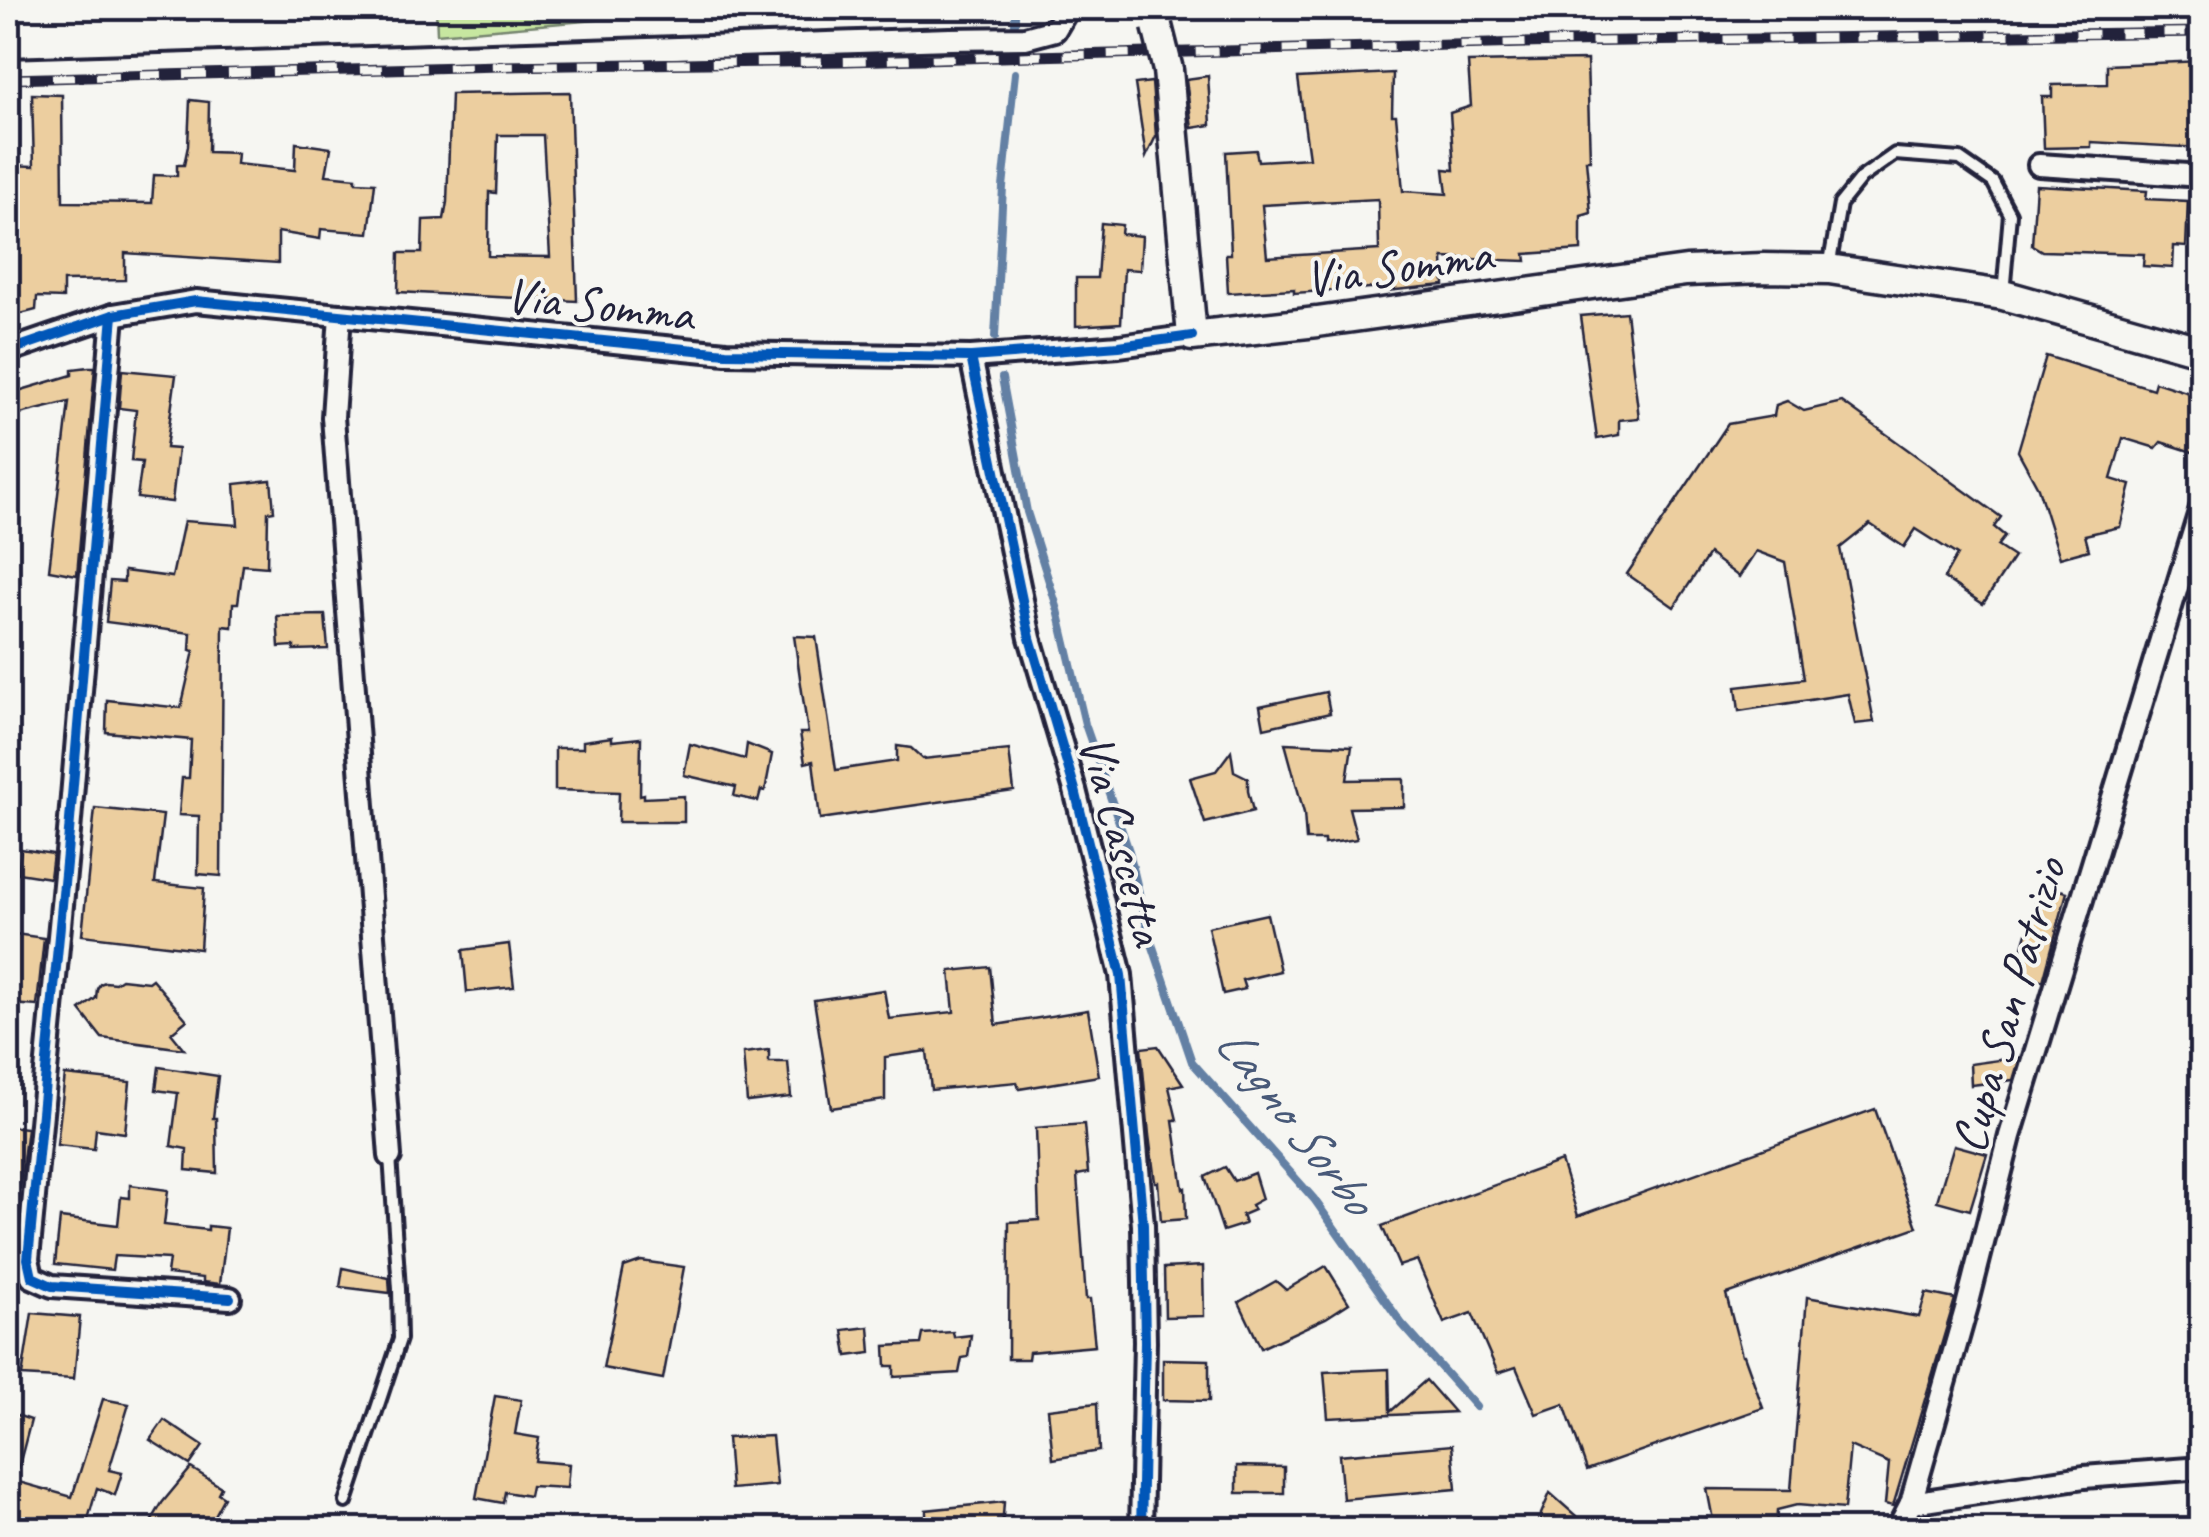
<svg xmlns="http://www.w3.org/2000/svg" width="2209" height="1537" font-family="Caveat,sans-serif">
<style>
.green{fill:#c7e7a0;stroke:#74846e;stroke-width:2.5}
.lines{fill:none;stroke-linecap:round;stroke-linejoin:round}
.stream{stroke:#6480a4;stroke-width:8}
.building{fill:#ecce9f;stroke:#22223b;stroke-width:2.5;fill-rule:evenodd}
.lane-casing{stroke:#22223b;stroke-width:18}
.street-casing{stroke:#22223b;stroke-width:28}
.secondary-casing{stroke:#22223b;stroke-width:35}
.lane{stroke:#f6f6f2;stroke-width:10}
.street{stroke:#f6f6f2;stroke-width:20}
.secondary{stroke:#f6f6f2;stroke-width:28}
.rail-casing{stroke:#22223b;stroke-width:11}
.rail{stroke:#f6f6f2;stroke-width:8;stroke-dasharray:22;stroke-linecap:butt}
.secondary-bridge-casing{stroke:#22223b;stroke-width:35;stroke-linecap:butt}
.secondary-bridge{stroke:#f6f6f2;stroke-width:28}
.cycleway-casing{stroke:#f6f6f2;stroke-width:16}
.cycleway{stroke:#0057b8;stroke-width:10}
.labels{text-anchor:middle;stroke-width:8;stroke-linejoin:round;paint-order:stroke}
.street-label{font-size:50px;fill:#22223b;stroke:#f6f6f2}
.water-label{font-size:52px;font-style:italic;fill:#485978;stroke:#f6f6f2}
</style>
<rect width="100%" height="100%" fill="#f6f6f2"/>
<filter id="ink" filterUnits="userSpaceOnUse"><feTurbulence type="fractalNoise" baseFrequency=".01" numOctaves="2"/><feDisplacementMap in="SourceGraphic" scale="20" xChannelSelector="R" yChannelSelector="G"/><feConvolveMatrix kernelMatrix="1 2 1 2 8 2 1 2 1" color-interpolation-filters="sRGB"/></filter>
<g filter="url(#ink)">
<path class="green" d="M436 8H687L688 12 437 34Z"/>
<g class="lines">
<g class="stream">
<path d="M1015 8V26"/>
<path d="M995 337 1003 187 1015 73"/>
<path d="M1002 378 1027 512 1058 610 1085 724 1129 851 1149 935 1192 1062 1314 1199 1402 1324 1476 1407"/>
</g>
</g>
<g class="building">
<path d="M1587 60 1590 160H1586L1591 213 1581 216V250L1525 254 1526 261 1443 258 1444 285 1386 291V287L1294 293V289L1228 293 1226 254H1231L1226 152 1256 150 1258 161 1309 158 1298 78 1393 73 1392 115H1396L1403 191 1447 194 1444 169 1454 170 1450 113 1471 106 1468 62ZM1378 199 1379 250 1267 257 1262 205Z"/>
<path d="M2202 61V148L2091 142V147L2044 148 2042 97H2052V85L2107 84V65Z"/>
<path d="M1208 76 1211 125 1192 128 1186 79Z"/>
<path d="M1152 82 1156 136 1146 157 1135 84Z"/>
<path d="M570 92 577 301 398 292 399 253H422L423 220 444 219 447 202 451 94ZM498 135H543L550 257 488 256 489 192 496 193Z"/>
<path d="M32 94 62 95 63 202 152 203 154 175 177 176V165H184L188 146 190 100 209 102 208 152 237 153 236 164 295 170 296 143 331 148 326 175 356 178V182L375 183 369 233 321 229 320 239 278 232V263L125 253V280L63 281V298L37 297 36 310 13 316 8 252V165L34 166Z"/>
<path d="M2036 185 2147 191 2146 199 2188 201 2186 247 2174 246 2173 268 2143 266 2144 254 2042 251 2032 245Z"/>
<path d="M1101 223 1122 225 1121 234 1142 236 1140 270 1124 269 1121 323 1076 326V278H1097Z"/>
<path d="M1626 312 1639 418 1619 420V435L1597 439 1580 316Z"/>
<path d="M2046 356 2153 389 2155 382 2202 397V455L2161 442 2156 448 2123 438 2111 479 2131 485 2120 527 2085 535 2089 550 2060 558 2038 488 2018 451Z"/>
<path d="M89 367H95L77 575 49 570 69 402 8 417V394L72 375V369Z"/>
<path d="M122 370 176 375 166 448 178 449 172 502 137 498 142 462 131 461 136 410 119 408Z"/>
<path d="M1787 401 1804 411 1842 402 2001 517 1994 527 2005 536 1997 546 2014 557 1983 604 1944 578 1957 555 1916 529 1904 547 1870 524 1840 548 1874 722 1855 724 1848 694 1739 711 1736 687 1804 679 1785 562 1756 551 1739 577 1709 554 1674 607 1627 574 1728 424 1774 416 1776 405Z"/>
<path d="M271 480 274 511 268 512 267 567 243 565 238 603H233L232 627 223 626 221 876 198 874 199 816 179 815 182 778H189L191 740 106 732 107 700 181 708 194 651 190 650 191 633 106 622 110 581 124 582V571L172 577 184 521 238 525 235 484Z"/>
<path d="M325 615 328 649 294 650V646L279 647 277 616Z"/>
<path d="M794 636 816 637 836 770 897 761V746L911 748 923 759 1009 750 1014 791 820 819 813 761 805 763 800 733H808Z"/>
<path d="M1326 692 1330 713 1264 728 1260 706Z"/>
<path d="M612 737V741L641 738 640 795 644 794V798L684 796V822H618L619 792 555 790V748H583V741Z"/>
<path d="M1285 743 1352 746 1347 780 1404 779V807L1349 808 1357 839 1324 844V840H1306L1304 813Z"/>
<path d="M690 744 745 759 747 744 772 754 765 791 761 790 758 801 734 796 736 787 684 775Z"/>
<path d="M1231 751 1234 771 1248 778V791L1253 811 1205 823 1190 778 1216 771Z"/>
<path d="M95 808 163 815 155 883 204 888 200 949 82 935Z"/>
<path d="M21 849 53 854 50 878 18 873Z"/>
<path d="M2041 885 2067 892 2043 981 2016 971Z"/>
<path d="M1267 914 1280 971 1242 980 1245 989 1223 994 1208 927Z"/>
<path d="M8 933 44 938 37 1006 12 1004V995L8 994Z"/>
<path d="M509 944 514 987 467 992 463 950Z"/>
<path d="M990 967 996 1025 1088 1010 1099 1076 1019 1089 1017 1082 931 1090 927 1051 885 1057V1100L831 1108 814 1000 884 990 889 1019 954 1012 950 971Z"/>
<path d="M121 979 148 982 152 979 187 1020 171 1033 184 1049 102 1038 80 1010 96 998 97 989 100 984 105 982 115 983Z"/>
<path d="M1158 1046 1183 1084 1169 1087 1177 1120H1173L1183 1189 1185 1188 1186 1219 1161 1221 1158 1182H1155L1149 1135 1141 1048Z"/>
<path d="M769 1050V1062H788L791 1097 747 1102 743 1053Z"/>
<path d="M2020 1057 2013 1080 1971 1085 1970 1064Z"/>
<path d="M159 1067 218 1076 213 1118H216L217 1173 186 1170 187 1149 171 1146 178 1093 156 1090Z"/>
<path d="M65 1075 130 1082 125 1133 96 1129 94 1149 57 1145Z"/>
<path d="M1875 1109 1917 1227 1726 1294 1742 1355H1744L1763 1408 1587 1470 1564 1404 1536 1414 1516 1367 1498 1373 1472 1313 1444 1323 1417 1260 1399 1266 1382 1226 1561 1161 1578 1216Z"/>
<path d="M1084 1124 1088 1173 1077 1175 1086 1299H1090L1095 1346 1029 1352 1028 1359H1008L1009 1222 1039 1220 1036 1128Z"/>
<path d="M8 1126 27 1128 20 1184 8 1183Z"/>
<path d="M1954 1145 1987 1154 1970 1210 1937 1201Z"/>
<path d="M1225 1167 1234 1181 1254 1173 1262 1199 1251 1205 1254 1210 1242 1215 1245 1224 1223 1231 1205 1177Z"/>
<path d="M130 1185 168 1190 164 1225 208 1230V1226L227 1228 220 1284 203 1282V1278L167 1274 169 1259 114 1256 112 1270 55 1264 60 1218 118 1225 121 1197 130 1198Z"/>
<path d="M641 1261 684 1267 663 1379 603 1368 624 1267Z"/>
<path d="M1203 1266 1204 1316 1165 1317 1164 1268Z"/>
<path d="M1326 1266 1349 1303 1326 1318 1261 1348 1239 1302 1276 1281 1286 1290Z"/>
<path d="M343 1268 389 1278 390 1293 340 1287Z"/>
<path d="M1926 1293 1955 1299 1893 1506 1885 1504 1889 1463 1850 1446 1844 1509 1797 1505 1777 1510 1776 1530H1715L1707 1489 1791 1490 1807 1297 1919 1317Z"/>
<path d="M32 1313 80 1317 74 1379 22 1376Z"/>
<path d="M869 1327 871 1353 847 1356 843 1330Z"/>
<path d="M953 1332 954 1337 971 1335 968 1357 962 1358 959 1373 894 1377V1366H886L885 1346 921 1344 923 1334Z"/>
<path d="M1163 1359 1209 1360V1401L1163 1400Z"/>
<path d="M1389 1369 1390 1412 1426 1380 1454 1412 1328 1418 1324 1372Z"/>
<path d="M495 1396 521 1400 515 1434 539 1438 535 1461 569 1464 567 1488 531 1486 529 1496 505 1492 503 1503 476 1498Z"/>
<path d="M103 1399 129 1404 109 1470 122 1473 115 1495 97 1488 85 1530H8V1412L31 1420 15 1481 72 1497Z"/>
<path d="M1097 1403 1099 1451 1053 1459 1048 1409Z"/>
<path d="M164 1420 203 1446 190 1465 150 1440Z"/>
<path d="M772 1436 777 1485 731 1489 727 1438Z"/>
<path d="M1452 1445 1456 1489 1343 1499 1339 1455Z"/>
<path d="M1237 1466 1284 1467V1493H1237Z"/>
<path d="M191 1468 221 1487 218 1493 224 1497 206 1530H155L158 1524 152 1520 162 1503Z"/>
<path d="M1550 1493 1592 1530H1541V1514Z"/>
<path d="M1004 1502 1002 1530H926V1510Z"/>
</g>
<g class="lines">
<g class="lane-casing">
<g id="lane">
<path d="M1829 268 1840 204 1861 178 1895 154 1960 159 1993 182 2010 214 2003 294"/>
<path d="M346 1502 400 1339 399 1289 390 1156"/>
</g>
</g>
<g class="street-casing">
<g id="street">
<path d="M8 70 950 39 1025 38 1055 30 1068 8"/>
<path d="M2039 165 2202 176"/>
<path d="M113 315 69 832 28 1259 32 1277 52 1286 230 1298"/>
<path d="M340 315 333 417 390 1156"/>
<path d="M8 351 113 315 196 301 726 353 971 357 1119 346 1192 336"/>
<path d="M971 357 1030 638 1075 790 1121 975 1143 1225 1145 1342 1141 1530"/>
<path d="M1911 1503 2084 1477 2202 1468"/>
<path d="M1897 1530 1911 1503 1967 1306 2010 1136 2202 505"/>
</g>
</g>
<g class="secondary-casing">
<path id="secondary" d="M1168 70 1192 336 1317 322 1686 271 1764 268 1829 269 2003 295 2202 351"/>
</g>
<use href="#lane" class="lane"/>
<use href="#street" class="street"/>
<use href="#secondary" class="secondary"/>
<g class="rail-casing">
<path id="rail" d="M8 79 501 66 845 61 1564 42 2202 32"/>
</g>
<use href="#rail" class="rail"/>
<g class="secondary-bridge-casing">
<path id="secondary-bridge" d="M1157 26 1168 70"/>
</g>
<use href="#secondary-bridge" class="secondary-bridge"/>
<g class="cycleway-casing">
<g id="cycleway">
<path d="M113 315 69 832 28 1259 32 1277 52 1286 230 1298"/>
<path d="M8 351 113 315 196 301 726 353 971 357 1119 346 1192 336"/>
<path d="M971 357 1030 638 1075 790 1121 975 1143 1225 1145 1342 1141 1530"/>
</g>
</g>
<use href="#cycleway" class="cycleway"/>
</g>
</g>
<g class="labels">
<g class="street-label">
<text transform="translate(1398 265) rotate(-8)" y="18">Via Somma</text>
<text transform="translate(600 303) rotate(6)" y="18">Via Somma</text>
<text transform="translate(1124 839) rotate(75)" y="18">Via Cascetta</text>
<text transform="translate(2007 1005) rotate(-74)" y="18">Cupa San Patrizio</text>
</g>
<g class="water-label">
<text transform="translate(1296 1119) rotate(52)" y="18">Lagno Sorbo</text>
</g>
</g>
<rect width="2209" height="1537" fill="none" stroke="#f6f6f2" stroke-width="40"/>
<rect x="20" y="20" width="2169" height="1497" fill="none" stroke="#22223b" stroke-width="4" filter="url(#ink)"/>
</svg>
